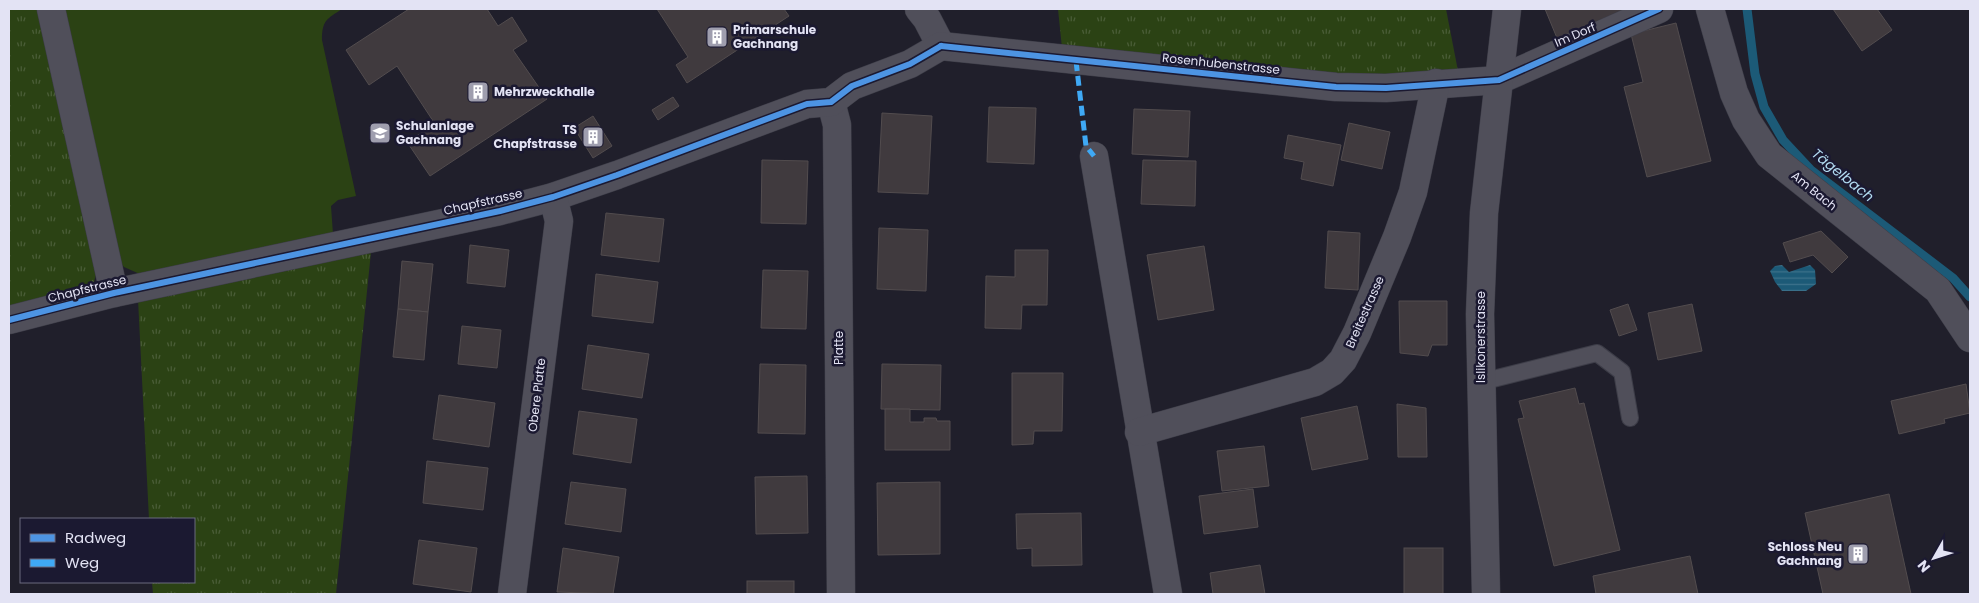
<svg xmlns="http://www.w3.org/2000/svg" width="1979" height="603" font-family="Poppins,sans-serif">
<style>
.grass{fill:url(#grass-tufts)}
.park{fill:#2b4214}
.water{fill:url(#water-rules)}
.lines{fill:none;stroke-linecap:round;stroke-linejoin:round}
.stream{stroke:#1c5a77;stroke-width:9}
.building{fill:#403a3e;stroke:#524c4e}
.service-casing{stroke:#3d3d48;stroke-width:18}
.minor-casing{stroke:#3d3d48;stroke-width:29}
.tertiary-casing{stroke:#3d3d48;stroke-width:29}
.service{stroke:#504f5a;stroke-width:16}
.minor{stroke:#504f5a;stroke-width:28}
.tertiary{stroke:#504f5a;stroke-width:28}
.quiet{stroke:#3fa9f5;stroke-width:5;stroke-dasharray:10 5;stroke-linecap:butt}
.cycleway-casing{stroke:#1b1931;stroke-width:9}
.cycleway{stroke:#4d94e3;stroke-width:6}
.labels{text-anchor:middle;stroke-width:5;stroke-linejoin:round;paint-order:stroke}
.poi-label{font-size:12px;font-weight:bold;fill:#e3e3f4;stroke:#1b1931;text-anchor:start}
.street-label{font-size:12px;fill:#e3e3f4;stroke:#1b1931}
.water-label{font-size:14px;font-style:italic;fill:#b2dbf1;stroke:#1b1931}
</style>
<defs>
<pattern id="grass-tufts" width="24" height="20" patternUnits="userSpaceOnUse" patternTransform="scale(1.25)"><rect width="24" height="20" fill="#2b4214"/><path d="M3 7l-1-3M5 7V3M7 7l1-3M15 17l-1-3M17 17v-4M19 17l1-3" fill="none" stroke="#4a5d37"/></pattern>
<pattern id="water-rules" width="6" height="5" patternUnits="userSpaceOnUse" patternTransform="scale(1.25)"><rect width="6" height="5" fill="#1c5a77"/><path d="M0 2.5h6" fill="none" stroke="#3d728b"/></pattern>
</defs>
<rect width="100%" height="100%" fill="#201f2b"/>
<g class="grass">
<path d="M9 9H44L98 268 93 285 9 321Z"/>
<path d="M1058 9H1446L1458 71 1355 79 1062 48Z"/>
<path d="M371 252 336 594H153L152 582H194V519H149L138 299Z"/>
</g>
<path class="park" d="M62 9H342C327 19 322 20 322 40L356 196 338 200 331 206 333 234 142 275 124 267 116 258Z"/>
<path class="water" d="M1782 265 1789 272 1810 265 1815 270 1816 284 1806 291H1782L1775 282 1770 271 1775 266Z"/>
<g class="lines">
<path class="stream" d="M1747 9 1755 74 1764 107 1783 140 1811 170 1953 278 1970 297"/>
</g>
<g class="building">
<path d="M409 9H487L498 26 512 17 527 41 513 50 547 99 430 176 407 142 435 124 397 66 369 85 346 50Z"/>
<path d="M657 9H784L789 16 687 83 676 65 688 57Z"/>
<path d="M1545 9H1632L1557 38Z"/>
<path d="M1833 9H1877L1892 30 1862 51Z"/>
<path d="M1676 23 1711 161 1647 177 1624 87 1643 82 1631 34Z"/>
<path d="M673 97 679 106 658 120 652 110Z"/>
<path d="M989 107 1036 108 1034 164 987 162Z"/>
<path d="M1134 109 1190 111 1188 157 1132 154Z"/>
<path d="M882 113 932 116 928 194 878 192Z"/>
<path d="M593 116 612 146 593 158 574 128Z"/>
<path d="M1349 123 1390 132 1382 169 1341 160Z"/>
<path d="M1288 135 1341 145 1333 186 1301 179 1304 162 1284 158Z"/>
<path d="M762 160 808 161 806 224 761 223Z"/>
<path d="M1143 160 1196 161 1195 206 1141 204Z"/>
<path d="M606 213 664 219 659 262 601 255Z"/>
<path d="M879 228 928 230 926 291 877 289Z"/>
<path d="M1328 231 1360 233 1358 290 1325 288Z"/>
<path d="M1821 231 1848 257 1832 273 1813 255 1790 262 1783 243Z"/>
<path d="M470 245 509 250 505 287 467 283Z"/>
<path d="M1204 246 1214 310 1158 320 1147 255Z"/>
<path d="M1015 250H1048L1047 305H1022L1021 329 985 328 986 276 1015 277Z"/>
<path d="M402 261 433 264 428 312 398 309Z"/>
<path d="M763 270 808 271 806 329 761 328Z"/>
<path d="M596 274 658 282 653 323 592 316Z"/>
<path d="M1399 301H1447V345H1432L1428 356 1400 353Z"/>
<path d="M1628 304 1637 330 1619 336 1610 310Z"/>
<path d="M1692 304 1702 351 1658 360 1648 313Z"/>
<path d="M398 309 428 312 424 360 393 357Z"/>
<path d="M462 326 501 330 497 368 458 364Z"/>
<path d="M588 345 649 354 642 398 582 389Z"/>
<path d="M760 364 806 365 805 434 758 433Z"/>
<path d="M882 364 941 365 940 410 881 409Z"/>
<path d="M1012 373H1063L1062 431H1034L1033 444 1012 445Z"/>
<path d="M1966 384 1970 413 1944 419 1945 423 1899 434 1891 401Z"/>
<path d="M1575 388 1579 404 1584 403 1620 550 1554 566 1518 419 1524 418 1519 401Z"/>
<path d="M439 395 495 403 489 447 433 439Z"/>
<path d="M1397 404 1426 408 1427 457H1398Z"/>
<path d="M1357 406 1368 459 1312 470 1301 418Z"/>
<path d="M885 409H910V422H924V418H936L937 421H950V450H885Z"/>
<path d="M579 411 637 419 631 463 573 454Z"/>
<path d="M1264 446 1269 486 1222 491 1217 451Z"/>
<path d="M427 461 488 468 483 510 423 503Z"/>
<path d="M807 476 808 533 756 534 755 477Z"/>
<path d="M571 482 626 489 621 532 565 524Z"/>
<path d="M940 482V554L878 555 877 483Z"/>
<path d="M1253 489 1258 527 1204 534 1199 496Z"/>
<path d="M1889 494 1911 594H1823L1805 513Z"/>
<path d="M1081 513 1082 565 1032 566V548L1017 549 1016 514Z"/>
<path d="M419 540 477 548 471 592 413 584Z"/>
<path d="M563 548 619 557 613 594 557 592Z"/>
<rect x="1404" y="548" width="39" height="46"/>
<path d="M1690 556 1698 594H1596L1593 576Z"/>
<path d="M1260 565 1265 594H1213L1210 573Z"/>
<rect x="747" y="581" width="47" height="13"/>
</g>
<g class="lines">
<g class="service-casing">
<path id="service" d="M1481 382 1597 353 1622 372 1630 418"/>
</g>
<g class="minor-casing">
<g id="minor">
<path d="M51 9 114 293"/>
<path d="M919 9 927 19 941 46"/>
<path d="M1710 9 1734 93 1746 120 1769 155 1938 290 1970 338"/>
<path d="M941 46 1336 87 1386 88 1499 80"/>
<path d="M831 102 837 125 841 594"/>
<path d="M1094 156 1168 594"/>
<path d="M9 320 114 293 500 211 553 197 617 175 807 104 831 102 852 86 910 64 941 46"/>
<path d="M1139 432 1315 382 1332 372 1343 360 1357 333 1397 237 1413 192 1436 83"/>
<path d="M512 594 559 221 553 197"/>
</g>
</g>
<g class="tertiary-casing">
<g id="tertiary">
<path d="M1499 80 1659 9"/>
<path d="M1486 594 1480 314 1484 213 1507 9"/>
</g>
</g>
<use href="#service" class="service"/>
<use href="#minor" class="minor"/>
<use href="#tertiary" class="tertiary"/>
<path class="quiet" d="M1076 61 1086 146 1094 156"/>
<g class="cycleway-casing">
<g id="cycleway">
<path d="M941 46 1336 87 1386 88 1499 80 1659 9"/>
<path d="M9 320 114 293 500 211 553 197 617 175 807 104 831 102 852 86 910 64 941 46"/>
</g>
</g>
<use href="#cycleway" class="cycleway"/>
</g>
<defs>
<g id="building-square" transform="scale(1.125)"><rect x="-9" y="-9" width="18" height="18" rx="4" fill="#9f9eae" stroke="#1b1931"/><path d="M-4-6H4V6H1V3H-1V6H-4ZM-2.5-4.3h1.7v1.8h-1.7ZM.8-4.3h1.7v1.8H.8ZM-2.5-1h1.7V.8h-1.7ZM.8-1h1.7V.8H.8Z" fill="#fff"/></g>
<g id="school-square" transform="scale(1.125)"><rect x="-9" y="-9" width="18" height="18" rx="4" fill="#9f9eae" stroke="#1b1931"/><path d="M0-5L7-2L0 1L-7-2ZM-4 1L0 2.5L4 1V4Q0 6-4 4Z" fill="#fff"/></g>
</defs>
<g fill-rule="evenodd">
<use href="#building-square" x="717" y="37"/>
<use href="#building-square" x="478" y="92"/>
<use href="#school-square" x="380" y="133"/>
<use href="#building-square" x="593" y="137"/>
<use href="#building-square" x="1858" y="554"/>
</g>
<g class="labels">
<g class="poi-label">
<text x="733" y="34">Primarschule<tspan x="733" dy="14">Gachnang</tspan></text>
<text x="494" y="96">Mehrzweckhalle</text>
<text x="396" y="130">Schulanlage<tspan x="396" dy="14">Gachnang</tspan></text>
<text x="577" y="134" text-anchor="end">TS<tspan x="577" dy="14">Chapfstrasse</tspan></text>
<text x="1842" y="551" text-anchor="end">Schloss Neu<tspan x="1842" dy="14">Gachnang</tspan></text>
</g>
<g class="street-label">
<text transform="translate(1575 35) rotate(-23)" y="4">Im Dorf</text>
<text transform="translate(1221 64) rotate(6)" y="4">Rosenhubenstrasse</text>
<text transform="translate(1814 191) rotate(39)" y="4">Am Bach</text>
<text transform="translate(483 202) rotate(-13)" y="4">Chapfstrasse</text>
<text transform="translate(87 289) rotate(-14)" y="4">Chapfstrasse</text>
<text transform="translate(1365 312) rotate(-66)" y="4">Breitestrasse</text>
<text transform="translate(1481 337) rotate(-90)" y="4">Islikonerstrasse</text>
<text transform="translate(839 348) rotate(-90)" y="4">Platte</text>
<text transform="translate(537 395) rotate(-83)" y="4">Obere Platte</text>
</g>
<g class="water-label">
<text transform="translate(1843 175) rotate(39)" y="5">Tägelbach</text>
</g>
</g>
<rect width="1979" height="603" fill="none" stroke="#e3e3f4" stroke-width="20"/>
<rect x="20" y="518" width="175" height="65" fill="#1b1931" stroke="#6b6a7f"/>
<rect x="30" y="534" width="25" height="8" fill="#4d94e3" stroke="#6b6a7f"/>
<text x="65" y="543" font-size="15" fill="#e3e3f4">Radweg</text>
<rect x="30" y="559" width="25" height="8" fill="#3fa9f5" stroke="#6b6a7f"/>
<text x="65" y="568" font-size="15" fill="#e3e3f4">Weg</text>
<g transform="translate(1934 558) rotate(231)" stroke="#1b1931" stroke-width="4" paint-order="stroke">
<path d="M0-4L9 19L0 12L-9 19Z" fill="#e3e3f4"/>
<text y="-8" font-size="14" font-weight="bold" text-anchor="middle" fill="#e3e3f4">N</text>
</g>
</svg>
